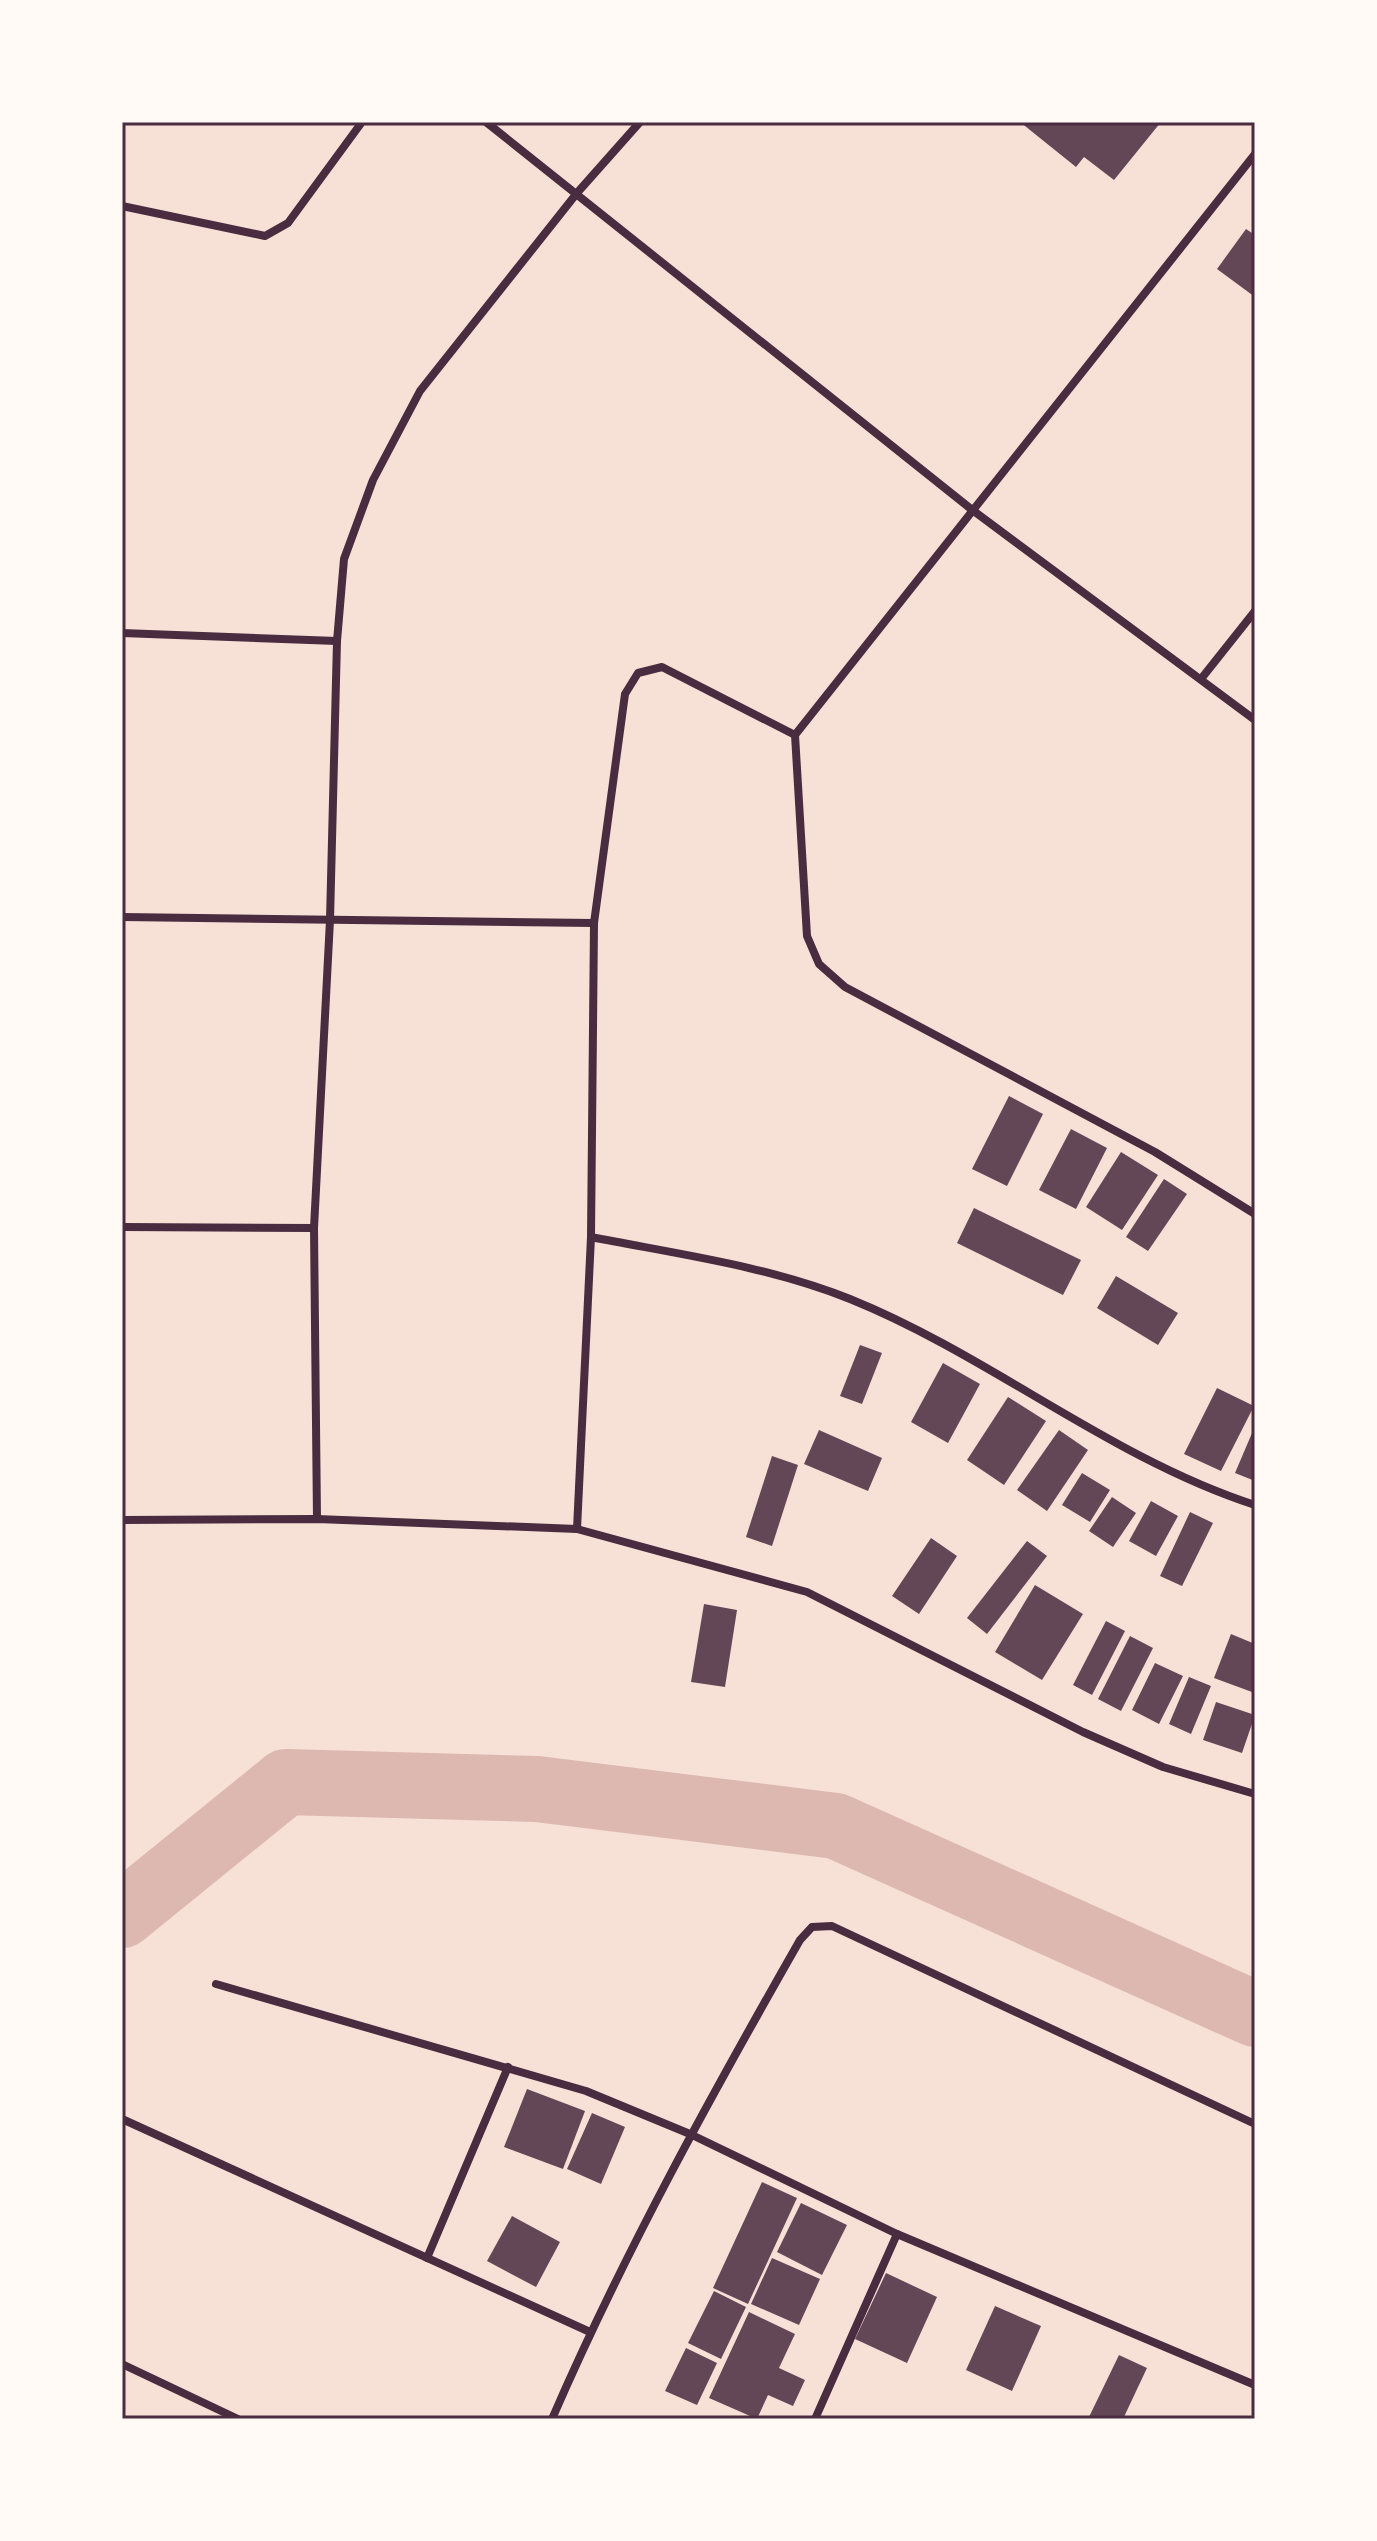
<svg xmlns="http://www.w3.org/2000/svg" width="1377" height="2541" font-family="'PT Sans',sans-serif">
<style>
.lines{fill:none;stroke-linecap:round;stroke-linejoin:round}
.river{stroke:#dcb8b0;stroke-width:66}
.building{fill:#644757}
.minor{stroke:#4a2c40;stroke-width:8}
.neatline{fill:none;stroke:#4a2c40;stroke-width:3}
</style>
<rect width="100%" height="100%" fill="#f7e1d7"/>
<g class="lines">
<path class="river" d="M122 1915 286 1782 537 1789 836 1826 1255 2014"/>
</g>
<g class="building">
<path d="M1020 122H1161L1114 180 1084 157 1076 167Z"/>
<path d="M1246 229 1255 235V297L1217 269Z"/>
<path d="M1009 1096 1043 1114 1007 1186 972 1169Z"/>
<path d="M1071 1129 1107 1148 1076 1209 1039 1190Z"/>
<path d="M1121 1152 1158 1175 1122 1230 1086 1207Z"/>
<path d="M1164 1179 1187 1194 1148 1251 1126 1237Z"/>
<path d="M974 1208 1081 1260 1063 1295 957 1243Z"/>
<path d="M1116 1276 1178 1313 1158 1345 1097 1308Z"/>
<path d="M860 1345 882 1353 862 1404 840 1396Z"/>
<path d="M943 1363 980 1384 948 1443 911 1422Z"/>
<path d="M1217 1388 1254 1406 1221 1471 1184 1454Z"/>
<path d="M1008 1397 1046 1421 1004 1485 967 1460Z"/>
<path d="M1255 1426V1481L1235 1473Z"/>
<path d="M819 1430 882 1458 868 1491 804 1464Z"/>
<path d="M1059 1430 1088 1450 1047 1511 1017 1490Z"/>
<path d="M772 1456 798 1465 772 1546 746 1537Z"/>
<path d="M1082 1473 1110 1490 1090 1522 1062 1505Z"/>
<path d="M1112 1497 1136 1513 1113 1547 1089 1531Z"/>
<path d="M1151 1501 1178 1516 1156 1556 1129 1541Z"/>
<path d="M1190 1512 1213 1523 1182 1586 1160 1576Z"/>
<path d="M931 1538 957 1556 919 1614 892 1596Z"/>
<path d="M1027 1541 1047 1556 987 1634 967 1618Z"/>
<path d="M1035 1585 1083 1614 1042 1680 995 1652Z"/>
<path d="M704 1604 737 1610 725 1687 691 1682Z"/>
<path d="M1106 1621 1125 1631 1092 1695 1073 1685Z"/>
<path d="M1231 1634 1255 1644 1252 1692 1214 1678Z"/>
<path d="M1130 1636 1153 1648 1121 1711 1098 1699Z"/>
<path d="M1155 1663 1183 1676 1159 1724 1132 1710Z"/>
<path d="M1189 1677 1211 1686 1191 1734 1169 1724Z"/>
<path d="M1216 1702 1255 1715 1242 1753 1203 1740Z"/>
<path d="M527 2089 585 2111 563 2169 504 2147Z"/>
<path d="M592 2113 625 2127 601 2184 567 2169Z"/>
<path d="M762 2182 797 2198 748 2304 713 2288Z"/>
<path d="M801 2203 847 2225 822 2275 777 2252Z"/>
<path d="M512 2216 560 2242 536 2287 487 2261Z"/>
<path d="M772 2258 820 2279 799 2325 751 2304Z"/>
<path d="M886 2273 937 2297 907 2363 855 2339Z"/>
<path d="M714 2291 746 2307 721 2359 688 2343Z"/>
<path d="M995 2306 1041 2326 1012 2391 966 2370Z"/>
<path d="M749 2312 795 2334 779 2368 805 2380 793 2406 768 2395 757 2419 709 2398Z"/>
<path d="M686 2348 717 2363 697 2405 665 2391Z"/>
<path d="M1119 2355 1147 2368 1123 2419H1093L1089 2417Z"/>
</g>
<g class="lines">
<g class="minor">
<path d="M486 122 971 509 1255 720"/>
<path d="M122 206 265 236 288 223 362 122"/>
<path d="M122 633 337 641"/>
<path d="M1201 679 1255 611"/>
<path d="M795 735 1255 154"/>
<path d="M122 917 594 923"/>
<path d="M122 1227 314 1228"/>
<path d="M591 1237C677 1254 768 1266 850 1299 991 1356 1110 1458 1255 1505"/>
<path d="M317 1519 314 1228 330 920 337 641 344 559 373 480 420 391 577 193 640 122"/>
<path d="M122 1520 317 1519 577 1529 807 1592 1083 1732 1163 1767 1255 1794"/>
<path d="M577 1529 591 1237 594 923 625 694 638 673 662 667 795 735 807 936 819 964 845 987 1155 1152 1255 1214"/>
<path d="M216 1984 586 2091 690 2134 897 2234 1255 2385"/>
<path d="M122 2119 590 2332"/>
<path d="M427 2258 508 2067"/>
<path d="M122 2364 238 2419"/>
<path d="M552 2419C624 2253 711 2096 800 1940L812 1927 832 1926 1255 2124"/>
<path d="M815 2419 897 2234"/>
</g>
</g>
<rect width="1377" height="2541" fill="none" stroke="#fffaf5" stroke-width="248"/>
<rect x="124" y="124" width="1129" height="2293" class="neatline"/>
</svg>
